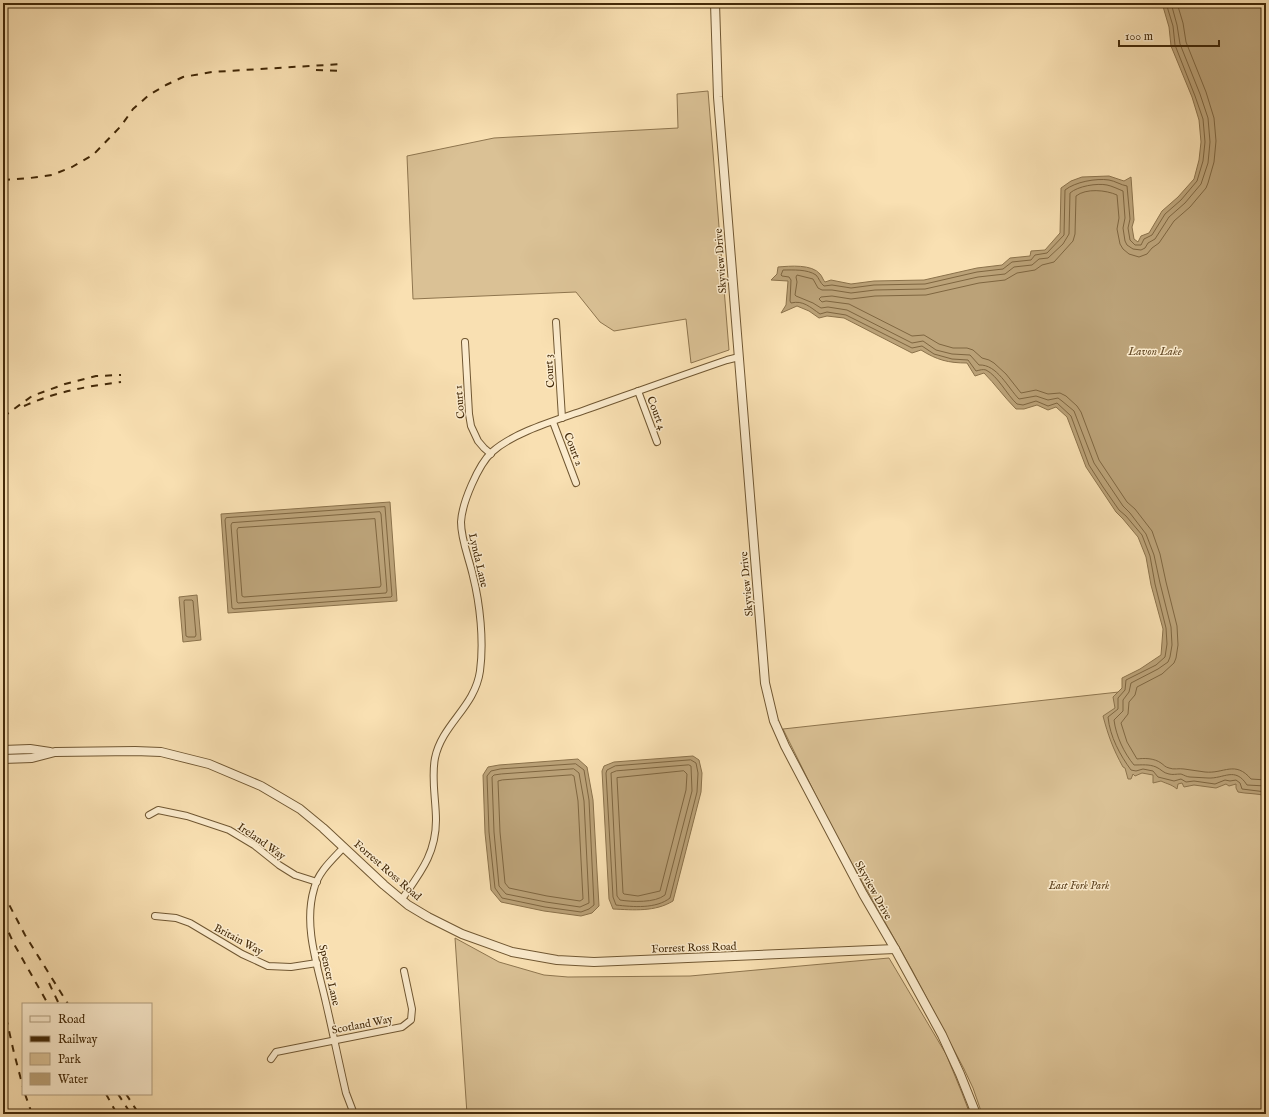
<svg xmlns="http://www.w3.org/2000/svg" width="1269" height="1117" font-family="'IM FELL English',serif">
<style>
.green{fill:#dac195;stroke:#8e754e}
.water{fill:#bba278;stroke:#8b724b}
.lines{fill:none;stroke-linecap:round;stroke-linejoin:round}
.shore{stroke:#7f6640;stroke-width:1}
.minor-casing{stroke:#705732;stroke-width:8}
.tertiary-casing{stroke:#705732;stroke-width:10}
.minor{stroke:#fbebcd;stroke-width:6}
.tertiary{stroke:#fbebcd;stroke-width:8}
.rail{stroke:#432908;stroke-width:2;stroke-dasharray:7 7;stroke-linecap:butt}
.labels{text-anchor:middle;stroke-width:3;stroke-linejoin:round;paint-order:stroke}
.street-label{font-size:11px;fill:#432908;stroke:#fbebcd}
.park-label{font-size:11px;font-style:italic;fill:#614724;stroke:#fbebcd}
.water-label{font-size:12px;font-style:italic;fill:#674d2a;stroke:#fbebcd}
</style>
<rect width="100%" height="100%" fill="#f9e0b2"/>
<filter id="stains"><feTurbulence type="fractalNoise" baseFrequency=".005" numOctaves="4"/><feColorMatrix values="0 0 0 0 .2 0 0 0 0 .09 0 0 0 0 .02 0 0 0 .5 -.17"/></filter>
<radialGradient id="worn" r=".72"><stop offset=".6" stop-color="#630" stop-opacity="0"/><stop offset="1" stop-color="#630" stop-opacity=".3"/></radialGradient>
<g class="green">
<path d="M708 91 729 350 691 363 686 319 614 331 600 322 576 292 413 299 407 156 494 138 678 128 677 94Z"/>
<path d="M1146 689 1266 750V1114H982L973 1088 964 1069 912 970 832 828 783 729Z"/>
<path d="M455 938 499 962 544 975 568 977 690 976 889 958 946 1054 962 1093 970 1114H467Z"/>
</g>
<g class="water">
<path d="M1162 3H1266V796C1257 793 1247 794 1238 792L1236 788V784L1229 786 1226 784 1216 788 1194 785 1184 787 1182 783 1178 784 1177 789C1171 784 1167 784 1161 781L1153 783V775L1142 773 1135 776 1133 774 1131 779H1128L1125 768 1123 767C1113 749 1108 735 1103 716L1115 708 1113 697 1122 688V678L1140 669 1161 655 1163 629 1151 585 1146 557 1138 537 1123 519 1116 512 1086 467 1067 417 1056 407 1048 410 1037 405 1024 409H1016C1004 397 995 384 984 373L975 376 967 363C948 363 937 360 921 350L912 353 844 318 827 316 819 318 809 311 797 306 781 313 786 305 788 281 771 280 777 274 778 267C790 266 812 264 820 274 822 276 823 280 825 282L831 280 851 284 874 281 924 280 977 268 1002 265 1010 258 1030 256 1031 251 1045 250 1060 233 1061 188 1071 181 1082 177 1109 176 1124 181 1131 177 1134 220 1132 227 1134 239 1138 242 1141 236 1149 233 1162 211 1178 197 1194 179 1199 160 1201 142 1199 120 1192 97 1171 46 1169 27Z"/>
<path d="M390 502 397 601 228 613 221 514Z"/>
<path d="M197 595 201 640 183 642 179 597Z"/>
<path d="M693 756 699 760 702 773 701 792 673 901C655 912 634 910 613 909L609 899 602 771 604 766 614 762Z"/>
<path d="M578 759 587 767 593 800 599 906 592 913 581 916 544 911 501 902 491 890 485 833 483 775 488 767 499 765Z"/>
</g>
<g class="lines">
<g class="shore">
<path d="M1166 3 1173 26 1175 45 1195 96 1203 119 1205 142 1203 161 1197 181 1181 200 1165 214 1152 235 1144 239 1141 245H1135L1130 240 1128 228 1130 219 1127 186C1121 185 1115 181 1109 180 1096 178 1075 182 1065 190L1064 235 1047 253 1035 255 1031 260 1012 262 1003 269 977 272 925 284 874 285 851 288 832 285 824 286C820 283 819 278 816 275 807 269 793 270 783 270L781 275 782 276 789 277 791 280 790 301 791 303C803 300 810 307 820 314L827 312 846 315 912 348 922 346 934 354 952 359 968 360 976 371C980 370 983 369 986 370 998 376 1007 395 1017 404L1023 405 1036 401 1048 406 1057 403 1071 416 1089 465 1103 487 1119 510 1126 516 1142 535 1150 556 1155 584 1166 628 1167 644 1165 657 1156 665 1126 680 1125 690 1118 698V709L1108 717C1110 737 1120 755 1131 770L1136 771 1143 769 1153 771 1158 777 1174 781 1181 779 1186 782 1194 781 1215 784 1225 780 1230 781 1236 780 1240 783 1242 789 1266 792"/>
<path d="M1171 3 1177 25 1180 44 1200 94 1208 118 1210 142 1208 163 1201 184 1185 203 1169 217 1155 239 1148 243 1145 248 1141 250 1133 249 1127 245 1125 241 1123 228 1125 218 1123 191C1118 189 1112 186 1107 185 1097 183 1078 186 1070 193L1069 234 1063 244 1048 258 1039 259 1032 265 1014 267 1005 274 978 277 925 289 875 290 851 293 832 290H822L818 288 813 279 797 275 796 277 797 282 795 295 796 296 813 303 821 308 828 307 847 310 912 343 923 341 936 350 952 354 970 355 979 365C997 364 1008 388 1019 399L1036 396 1048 400 1058 398 1062 401 1074 411 1094 463 1123 506 1130 513 1146 534 1154 555 1160 583 1171 627 1172 645 1170 657 1168 662 1158 669 1131 683 1129 692 1123 700V711L1114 720C1116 736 1124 753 1134 765 1142 765 1149 764 1156 767 1161 769 1163 773 1169 774 1173 775 1176 774 1181 774 1184 775 1187 777 1190 777 1196 777 1202 778 1208 778 1224 779 1235 766 1247 785L1266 786"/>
<path d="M1177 3 1183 23 1186 42 1206 92 1214 118 1216 141 1214 162 1208 183 1206 188 1190 207 1174 221 1159 243 1152 248 1147 254 1139 257 1129 254 1123 249 1120 244 1117 229 1119 218 1117 195C1106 190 1086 188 1076 196L1075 234 1073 241 1054 262 1042 265 1035 270 1017 273 1005 280 979 283 926 295 875 296 851 299 832 296 821 297 819 299 822 302 826 301 849 304 912 336 924 335 939 344 953 348H967L973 350 982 358 989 360 994 363 1006 374 1021 393 1036 390 1048 394 1060 393 1066 396 1077 406 1081 412 1099 460 1127 502 1135 509 1152 531 1160 554 1166 582 1177 626 1178 645 1176 658 1174 663 1162 674 1137 687 1135 695 1129 702 1128 714 1121 723 1127 742 1137 759C1144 758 1154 758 1161 763 1164 765 1165 767 1169 768 1174 770 1179 768 1184 769 1191 770 1198 771 1205 772 1224 774 1235 760 1251 779L1266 780"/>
<path d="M385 507 392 596 391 597 234 609 232 608 225 520 226 518Z"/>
<path d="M380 512 381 514 387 591 386 593 238 603 237 602 231 525 232 523Z"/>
<path d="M375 519 381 585 380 587 244 597 242 596 237 530 238 528Z"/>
<path d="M185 600H192L193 601 196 635 195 637H188L186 636 184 602Z"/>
<path d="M691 760 696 763 698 773 697 792 670 898C656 909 633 907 616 905L613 897 606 773 607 770 615 766Z"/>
<path d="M576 764 584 770 589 800 594 905 589 909 581 912 545 907 502 898 495 888 489 832 487 776 491 771 500 769Z"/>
<path d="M689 765 691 766 692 791 665 895C655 903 632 902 620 900L617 896 611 773 616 771Z"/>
<path d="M574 769 579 773 584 801 589 903 580 907 546 902 506 894 499 886 494 832 492 777 494 775 501 774Z"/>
<path d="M684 771 687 774 686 790 660 891 638 896 624 894 623 893 617 778Z"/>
<path d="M572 775 574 776 578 801 583 899 580 901 547 896 509 888 505 883 500 832 498 781 502 780Z"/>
</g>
<g class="minor-casing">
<g id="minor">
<path d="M556 322 562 418"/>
<path d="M465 342 469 414 471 426 478 441 484 448 491 454"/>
<path d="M638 391 657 442"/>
<path d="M553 422 576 483"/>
<path d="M149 815 158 810 187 816 229 830 254 845 279 865 295 875 317 882"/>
<path d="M344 847C332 860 318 872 314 889 303 926 318 967 326 1003 333 1033 339 1063 346 1093L354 1114"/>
<path d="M402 899C420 873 436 854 436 820 436 800 431 778 435 758 442 724 475 707 480 671 484 641 480 604 473 576 469 558 461 540 461 522 462 503 478 465 492 452 514 432 557 420 585 410 633 393 680 376 727 360L739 357"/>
<path d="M155 916 176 918 190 923 242 954 268 966 291 967 317 963"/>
<path d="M271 1059 276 1052 402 1027 411 1020 412 1009 404 971"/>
</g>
</g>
<g class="tertiary-casing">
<g id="tertiary">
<path d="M715 3 718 97 765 683 774 721 785 746 863 894 895 949 942 1035 960 1074 976 1114"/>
<path d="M3 750 30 749 50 752"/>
<path d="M3 759 32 758 55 752 135 751 161 752 209 764 261 786 300 809 323 828 384 885 408 905 428 917 462 934 512 952 557 960 594 962 895 949"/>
</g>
</g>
<use href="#minor" class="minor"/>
<use href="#tertiary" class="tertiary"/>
<g class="rail">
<path d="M316 70 342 71"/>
<path d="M3 180 30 178 52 175 72 167 93 155 121 126 133 109 149 95 166 85 183 77 212 72 342 64"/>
<path d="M24 406C55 392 88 386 121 382"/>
<path d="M3 417 32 396 65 384 96 376 121 375"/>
<path d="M3 893 25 935 68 1004"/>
<path d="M3 920 14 944 48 1004"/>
<path d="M49 983 59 1004"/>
<path d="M3 1004 14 1053 23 1087"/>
<path d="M25 1094 32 1114"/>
<path d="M106 1094 117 1114"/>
<path d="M118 1094 131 1114"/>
<path d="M126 1094 139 1114"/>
</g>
</g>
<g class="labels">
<g class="street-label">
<text transform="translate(720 261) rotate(-94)" y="4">Skyview Drive</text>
<text transform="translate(549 371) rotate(-94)" y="4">Court 3</text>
<text transform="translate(459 402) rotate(-95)" y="4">Court 1</text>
<text transform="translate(657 413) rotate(69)" y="4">Court 4</text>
<text transform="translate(574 449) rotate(69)" y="4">Court 2</text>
<text transform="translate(479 560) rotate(77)" y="4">Lynda Lane</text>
<text transform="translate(746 584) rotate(-95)" y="4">Skyview Drive</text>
<text transform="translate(262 841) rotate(35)" y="4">Ireland Way</text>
<text transform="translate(388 870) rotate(41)" y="4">Forrest Ross Road</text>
<text transform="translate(874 890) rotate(61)" y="4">Skyview Drive</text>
<text transform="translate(239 939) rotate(28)" y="4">Britain Way</text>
<text transform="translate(694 947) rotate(-2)" y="4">Forrest Ross Road</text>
<text transform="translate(330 975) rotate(77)" y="4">Spencer Lane</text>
<text transform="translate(362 1024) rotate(-11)" y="4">Scotland Way</text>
</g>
<g class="park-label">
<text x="1079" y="889">East Fork Park</text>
</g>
<g class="water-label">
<text x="1155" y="355">Lavon Lake</text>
</g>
</g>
<rect width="1269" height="1117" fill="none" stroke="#f9e0b2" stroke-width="16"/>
<rect x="4" y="4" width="1261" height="1109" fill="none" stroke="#432908" stroke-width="2"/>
<rect x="8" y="8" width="1253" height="1101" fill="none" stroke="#432908"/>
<rect x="22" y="1003" width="130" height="92" fill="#fbebcd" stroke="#b19d7e"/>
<rect x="30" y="1016" width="20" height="6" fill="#fbebcd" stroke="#b19d7e"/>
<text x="58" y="1023" font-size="12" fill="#432908">Road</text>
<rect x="30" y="1036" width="20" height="6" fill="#432908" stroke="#b19d7e"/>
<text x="58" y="1043" font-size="12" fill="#432908">Railway</text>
<rect x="30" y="1053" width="20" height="12" fill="#dac195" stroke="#b19d7e"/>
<text x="58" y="1063" font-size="12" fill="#432908">Park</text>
<rect x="30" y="1073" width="20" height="12" fill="#bba278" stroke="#b19d7e"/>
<text x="58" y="1083" font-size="12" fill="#432908">Water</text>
<path d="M1119 40v6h100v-6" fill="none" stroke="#432908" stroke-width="2"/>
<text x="1125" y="40" font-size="12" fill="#432908" stroke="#fbebcd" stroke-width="3" paint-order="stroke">100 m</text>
<rect width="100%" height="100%" filter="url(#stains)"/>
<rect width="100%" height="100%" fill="url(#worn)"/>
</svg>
